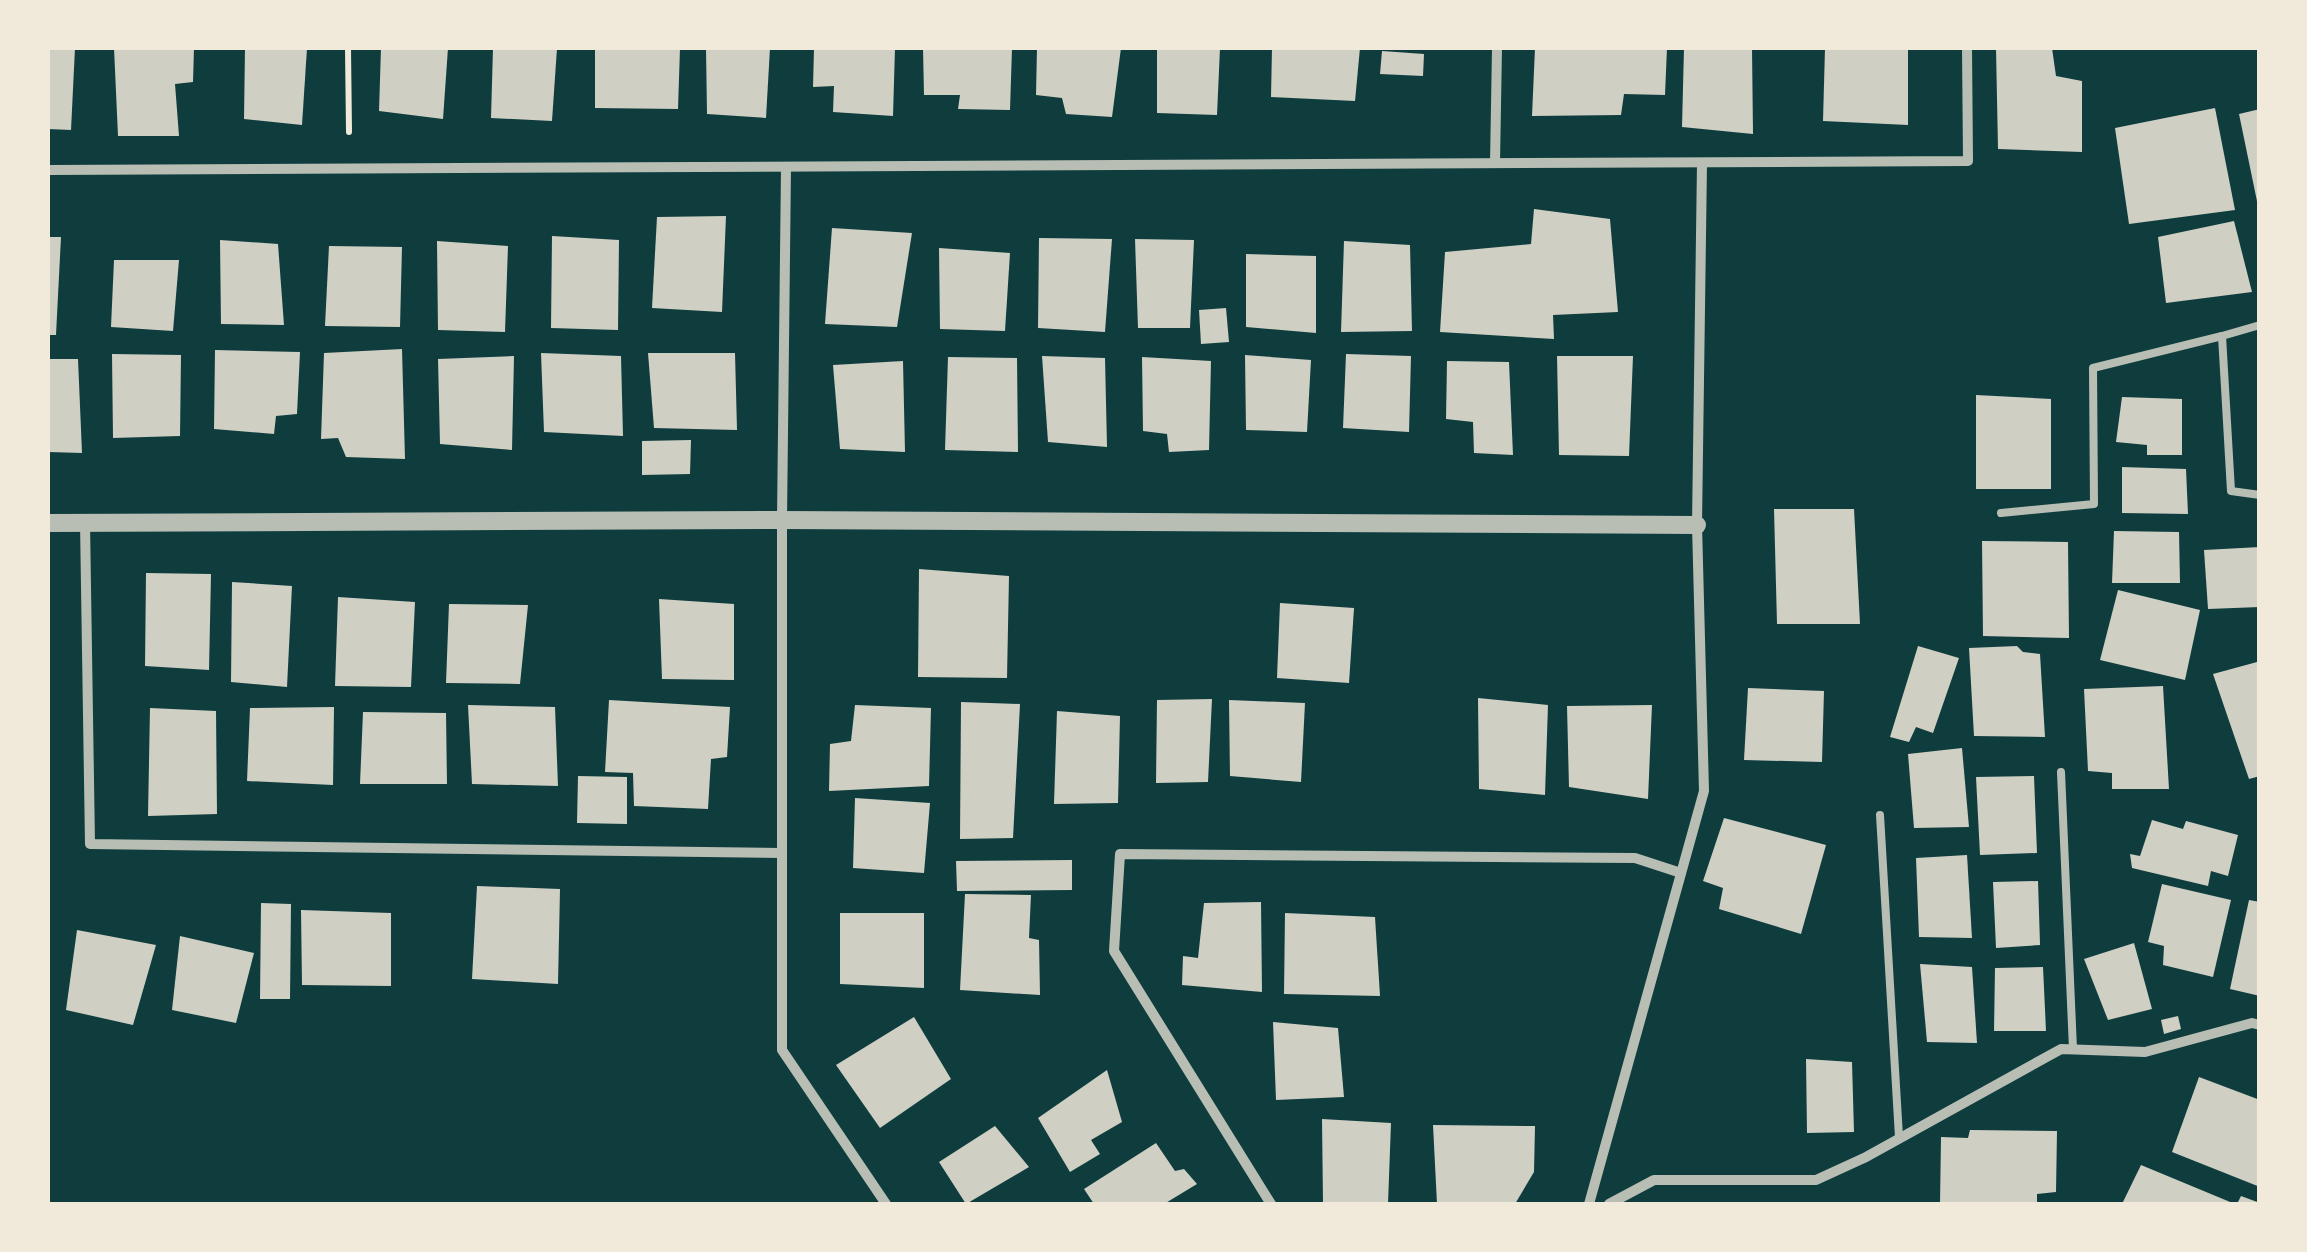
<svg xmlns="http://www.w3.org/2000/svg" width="2307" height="1252" font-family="'Golos Text',sans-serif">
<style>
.building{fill:#cfcfc3}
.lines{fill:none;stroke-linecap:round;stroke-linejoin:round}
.path{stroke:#f1e9da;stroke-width:6}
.service{stroke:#b8beb3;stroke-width:8}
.minor{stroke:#b8beb3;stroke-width:10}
.tertiary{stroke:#b8beb3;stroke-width:18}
</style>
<rect width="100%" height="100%" fill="#0f3d3e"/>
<g class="building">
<path d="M48 48H75L71 130 48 129Z"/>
<path d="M114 48H194L193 82 175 84 179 136H118Z"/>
<path d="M245 48H307L302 125 244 119Z"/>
<path d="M381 48H448L443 119 379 111Z"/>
<path d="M493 48H557L552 121 491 118Z"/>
<path d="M595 48H680L678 109 595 108Z"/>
<path d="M706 48H770L766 118 707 114Z"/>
<path d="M814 48H895L893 116 833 112 834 86 813 87Z"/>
<path d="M923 48H1012L1010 110 958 109 960 95H924Z"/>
<path d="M1037 48H1121L1112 117 1066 114 1062 98 1036 95Z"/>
<path d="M1157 48H1220L1217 115 1157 113Z"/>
<path d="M1272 48H1360L1355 101 1271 97Z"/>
<path d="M1535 48H1667L1665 95 1624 94 1621 115 1532 116Z"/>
<path d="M1684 48H1752L1753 134 1682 127Z"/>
<path d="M1825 48H1908V125L1823 121Z"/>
<path d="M1996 48H2052L2056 76 2082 81V152L1998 149Z"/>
<path d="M1382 51 1424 54 1423 76 1380 74Z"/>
<path d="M2215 108 2235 210 2129 224 2115 128Z"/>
<path d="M2260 109V206H2258L2239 114Z"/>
<path d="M1534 209 1610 219 1618 312 1553 315 1554 339 1440 332 1445 252 1531 244Z"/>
<path d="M726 216 722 312 652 308 657 217Z"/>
<path d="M2234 221 2252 292 2166 303 2158 237Z"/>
<path d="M832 228 912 233 897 327 825 324Z"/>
<path d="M552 236 619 240 618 330 551 328Z"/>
<path d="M48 237H61L56 335H48Z"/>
<path d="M1039 238 1112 239 1105 332 1038 328Z"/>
<path d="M1135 239 1194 240 1190 328H1138Z"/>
<path d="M220 240 278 244 284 325 221 324Z"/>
<path d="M437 241 508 246 505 332 438 330Z"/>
<path d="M1344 241 1410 245 1412 331 1341 332Z"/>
<path d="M329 246 402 247 400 327 325 326Z"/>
<path d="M939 248 1010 253 1005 331 940 329Z"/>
<path d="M1246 254 1316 256V333L1246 327Z"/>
<path d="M114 260H179L173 331 111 327Z"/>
<path d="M1226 308 1229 342 1201 344 1199 310Z"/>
<path d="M402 349 405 459 346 457 338 438 321 439 324 353Z"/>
<path d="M215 350 300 352 297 414 276 416 274 434 214 429Z"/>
<path d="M541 353 621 356 623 436 544 432Z"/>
<path d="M648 353H735L737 430 654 428Z"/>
<path d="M112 354 181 355 180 436 113 438Z"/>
<path d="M1346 354 1411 356 1409 432 1343 428Z"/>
<path d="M1245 355 1311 360 1307 432 1246 430Z"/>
<path d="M514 356 512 450 440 444 438 359Z"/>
<path d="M1042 356 1105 358 1107 447 1048 442Z"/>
<path d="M1557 356H1633L1629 456 1559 455Z"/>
<path d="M948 357 1017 358 1018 452 945 450Z"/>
<path d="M1142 357 1211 361 1209 450 1169 452 1167 434 1143 431Z"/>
<path d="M48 359H78L82 453 48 452Z"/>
<path d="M903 361 905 452 840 449 833 365Z"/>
<path d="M1447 361 1509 362 1513 455 1474 453 1473 422 1446 419Z"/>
<path d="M1976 395 2051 399V489H1976Z"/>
<path d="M2122 397 2182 399V455H2147V445L2116 442Z"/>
<path d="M691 440 690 474 642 475V441Z"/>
<path d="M2122 467 2186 469 2188 514 2122 513Z"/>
<path d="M1774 509H1854L1860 624H1777Z"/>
<path d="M2114 531 2179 532 2180 583H2112Z"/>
<path d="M1982 541 2068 542 2069 638 1983 636Z"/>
<path d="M2260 547V607L2208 609 2204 550Z"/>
<path d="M919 569 1009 576 1007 678 918 677Z"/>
<path d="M146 573 211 574 209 670 145 666Z"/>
<path d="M232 582 292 586 287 687 231 682Z"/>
<path d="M2118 590 2200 610 2185 680 2100 660Z"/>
<path d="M338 597 415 602 411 687 335 686Z"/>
<path d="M659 599 734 604V680L662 679Z"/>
<path d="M1280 603 1354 608 1349 683 1277 678Z"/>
<path d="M449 604 528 605 520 684 446 683Z"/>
<path d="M1918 646 1959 658 1933 733 1916 727 1909 742 1890 737Z"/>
<path d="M2017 646 2023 652 2040 654 2045 737 1974 736 1969 648Z"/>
<path d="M2257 662 2260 670V776L2249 779 2213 674Z"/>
<path d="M2163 686 2169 789H2112V773L2088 771 2084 689Z"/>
<path d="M1748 688 1824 691 1822 762 1744 760Z"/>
<path d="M1478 698 1548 705 1545 795 1479 789Z"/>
<path d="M1212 699 1208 782 1156 783 1157 700Z"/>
<path d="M609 700 730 707 727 757 711 759 708 809 634 806 633 773 605 772Z"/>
<path d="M1229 700 1305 703 1301 782 1230 776Z"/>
<path d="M961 702 1020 704 1013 838 960 839Z"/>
<path d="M468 705 555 707 558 786 472 784Z"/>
<path d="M855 705 931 708 929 786 829 791 830 744 851 741Z"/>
<path d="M1652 705 1648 799 1569 787 1567 706Z"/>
<path d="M334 707 333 785 247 781 250 708Z"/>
<path d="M150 708 216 711 217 814 148 816Z"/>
<path d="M1057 711 1120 716 1118 803 1054 804Z"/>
<path d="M363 712 446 713 447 784H360Z"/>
<path d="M1962 748 1969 827 1914 828 1908 754Z"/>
<path d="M578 776 627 777V824L577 823Z"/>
<path d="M2034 776 2037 853 1980 855 1976 777Z"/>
<path d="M855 798 930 803 924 873 853 868Z"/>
<path d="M1724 818 1826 845 1801 934 1719 909 1723 888 1703 881Z"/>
<path d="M2152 820 2183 829 2186 821 2238 835 2228 876 2211 871 2208 886 2132 868 2130 854 2140 856Z"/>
<path d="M1967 855 1972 938 1919 937 1916 858Z"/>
<path d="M1072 860V890L957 891 956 861Z"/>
<path d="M2038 881 2040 945 1996 948 1993 882Z"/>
<path d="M2162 884 2231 900 2213 977 2163 965 2164 946 2148 942Z"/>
<path d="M477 886 560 889 558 984 472 979Z"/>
<path d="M965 894 1031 895 1029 938 1039 940 1040 995 960 990Z"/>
<path d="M2249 900 2260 902V996L2230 989Z"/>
<path d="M1261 902 1262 992 1182 985 1183 956 1198 958 1204 903Z"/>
<path d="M261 903 291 904 290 999H260Z"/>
<path d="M301 910 391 913V986L302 985Z"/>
<path d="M840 913H924V988L840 984Z"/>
<path d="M1285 913 1375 917 1380 996 1284 994Z"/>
<path d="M77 930 156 945 133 1025 66 1010Z"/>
<path d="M180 936 254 953 236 1023 172 1010Z"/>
<path d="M2134 943 2152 1009 2108 1020 2084 959Z"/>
<path d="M1920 964 1972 967 1977 1043 1927 1042Z"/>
<path d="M2043 967 2046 1031H1994L1995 968Z"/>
<path d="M2178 1016 2181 1029 2164 1034 2161 1020Z"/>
<path d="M914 1017 951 1079 880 1128 836 1065Z"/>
<path d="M1273 1022 1338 1028 1344 1097 1276 1100Z"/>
<path d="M1806 1059 1852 1062 1854 1132 1807 1133Z"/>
<path d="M1107 1070 1122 1122 1091 1140 1100 1154 1070 1172 1038 1118Z"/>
<path d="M2199 1077 2260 1100V1187L2172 1152Z"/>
<path d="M1322 1119 1391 1123 1388 1204 1323 1203Z"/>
<path d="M1433 1125 1535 1126 1534 1172 1515 1204H1437Z"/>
<path d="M995 1126 1029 1167 966 1204 939 1162Z"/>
<path d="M1970 1130 2057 1131 2056 1192 2037 1194V1204H1940L1941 1137 1968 1138Z"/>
<path d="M1156 1143 1175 1171 1184 1169 1197 1184 1164 1204H1094L1084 1189Z"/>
<path d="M2141 1165 2235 1204H2122Z"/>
<path d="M2241 1196 2260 1203V1204H2237Z"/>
</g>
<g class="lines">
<path class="path" d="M348 48 349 132"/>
<g class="service">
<path d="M2260 325 2222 336 2231 491 2260 495"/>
<path d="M2001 513 2094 504 2093 368 2222 336"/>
<path d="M2061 772 2073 1049"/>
<path d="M1880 815 1899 1137"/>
</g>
<g class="minor">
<path d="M1495 163 1497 48"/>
<path d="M786 167 782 520V1050L886 1204"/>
<path d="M48 170 1968 161 1967 48"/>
<path d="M85 522 90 844 782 853"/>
<path d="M1271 1204 1114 951 1120 854 1635 858 1681 873"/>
<path d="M1589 1204 1704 791 1697 525 1702 163"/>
<path d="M1609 1204 1654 1180H1816L1864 1158 2061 1049 2145 1052 2252 1023 2260 1025"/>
</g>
<path class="tertiary" d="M48 523 782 520 1697 525"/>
</g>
<rect width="2307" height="1252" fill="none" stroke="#f1e9da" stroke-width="100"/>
</svg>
